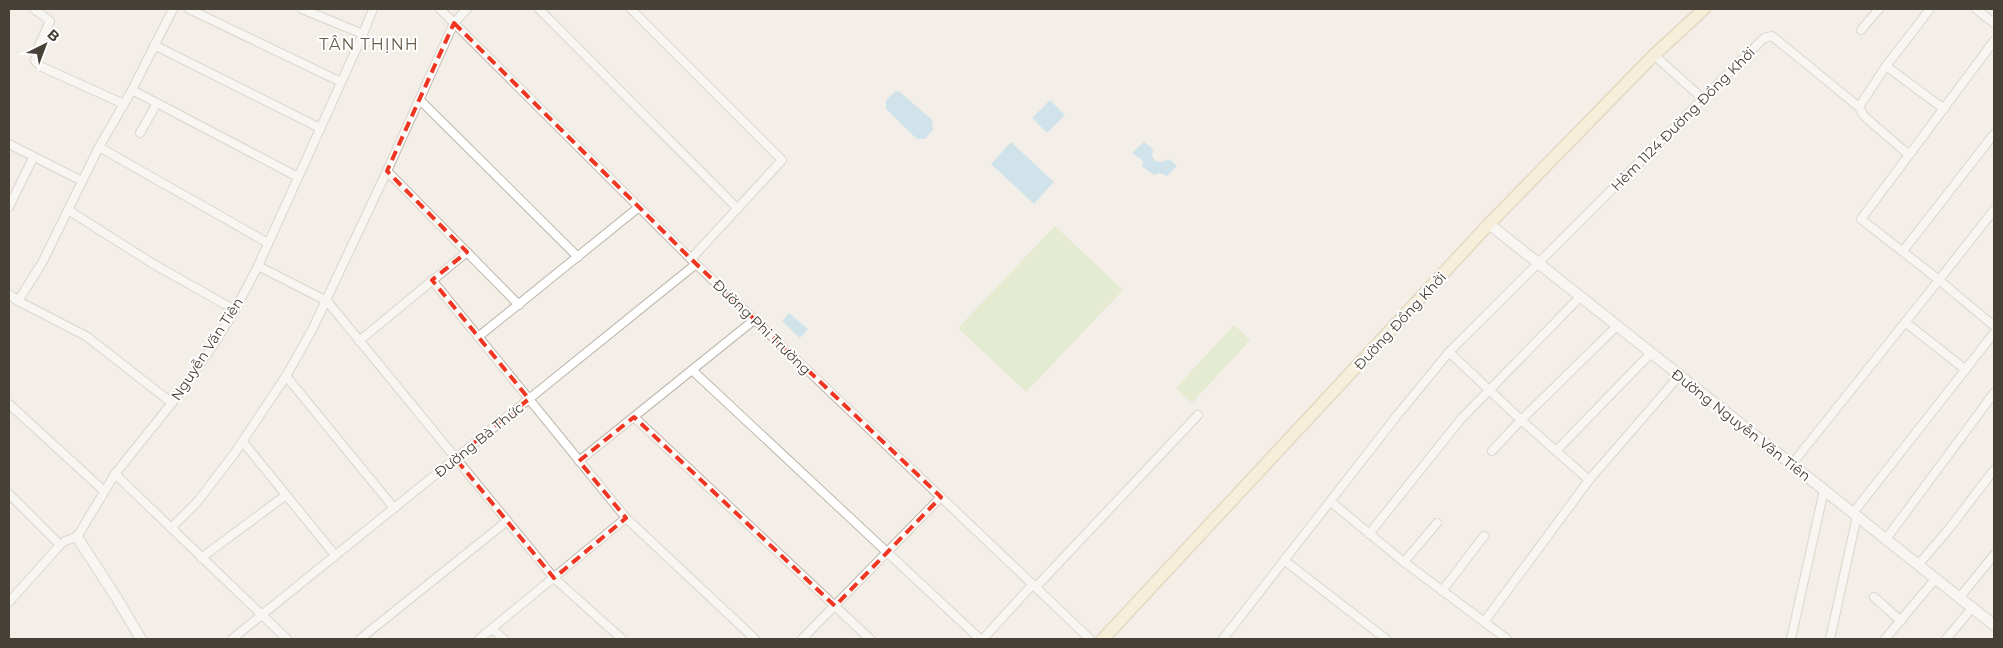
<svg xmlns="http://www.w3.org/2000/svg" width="2003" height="648" font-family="Montserrat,sans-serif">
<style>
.green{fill:#d2e6b3}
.water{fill:#a8d5ed}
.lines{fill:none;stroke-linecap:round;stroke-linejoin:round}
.minor-casing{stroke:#bfb7ab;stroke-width:10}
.tertiary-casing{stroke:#bfb7ab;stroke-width:12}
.secondary-casing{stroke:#d1c09a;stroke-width:14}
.minor{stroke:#fff;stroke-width:8}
.tertiary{stroke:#fff;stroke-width:10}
.secondary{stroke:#fcedca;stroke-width:11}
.marked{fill:none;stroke:#f03623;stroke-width:4;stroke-dasharray:10 6;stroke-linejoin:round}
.labels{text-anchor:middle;stroke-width:4;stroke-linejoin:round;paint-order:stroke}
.street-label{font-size:14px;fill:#474037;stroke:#fff}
.quarter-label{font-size:16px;letter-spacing:1px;fill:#695d4f;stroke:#fff}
</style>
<rect width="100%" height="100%" fill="#f3efe8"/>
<g class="green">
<path d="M1055 226 1123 290 1026 392 958 328Z"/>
<path d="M1234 325 1250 340 1192 403 1176 388Z"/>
</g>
<g class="water">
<path d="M896 91 900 92 932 120 933 130 925 139H917L886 109V100Z"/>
<path d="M1050 100 1065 115 1047 133 1032 118Z"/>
<path d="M1011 142 1054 182 1034 204 991 164Z"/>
<path d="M1144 142 1153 149 1152 156 1155 161 1162 162 1169 159 1177 166 1167 176 1160 173 1154 175 1142 166 1143 161 1132 153Z"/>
<path d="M789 313 808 329 800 338 782 321Z"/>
</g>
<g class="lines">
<g class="minor-casing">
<g id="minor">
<path d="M34 9 50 21 38 48 35 61 42 67 124 104"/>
<path d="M189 9 341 82"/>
<path d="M302 9 363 34"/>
<path d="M440 9 696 264 1090 639"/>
<path d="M539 9 738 209"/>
<path d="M631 9 782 160 691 259"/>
<path d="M1976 9 1994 23"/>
<path d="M1861 30 1879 9"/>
<path d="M154 45 320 128"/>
<path d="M1654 55 1702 98"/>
<path d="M1886 66 1930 9"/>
<path d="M132 90 298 177"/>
<path d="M420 100 578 257"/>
<path d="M1944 109 1886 66 1859 107 1864 116 1909 155 1994 41"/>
<path d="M140 133 157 103"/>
<path d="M9 144 82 181"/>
<path d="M99 147 268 243"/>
<path d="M387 171 519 305"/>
<path d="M9 207 33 158"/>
<path d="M68 210 155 265 235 310"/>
<path d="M1994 210 1939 280 1994 326"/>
<path d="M1903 251 1994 134"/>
<path d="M258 266 327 301 554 578 622 639"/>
<path d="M432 280 626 518 755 639"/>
<path d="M9 294 18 301 86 336 172 403"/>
<path d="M18 301 42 263 99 147 132 90 173 9"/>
<path d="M1905 322 1966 370"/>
<path d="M478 337 639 207"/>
<path d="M359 341 467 252"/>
<path d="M1449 352 1521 420 1589 480"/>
<path d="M692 370 980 639"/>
<path d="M286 376 394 508"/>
<path d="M9 404 103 490"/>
<path d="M634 417 870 639"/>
<path d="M243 442 335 555"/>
<path d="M1492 451 1521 420 1617 326"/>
<path d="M1556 451 1650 354"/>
<path d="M579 461 754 320"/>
<path d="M1792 464 1939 280 1861 219 1909 155"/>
<path d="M115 474 287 639"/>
<path d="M9 494 60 545"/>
<path d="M1331 502 1404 562 1507 639"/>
<path d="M1853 513 1994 333"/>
<path d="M171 528 198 501 234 454 286 376 312 330 387 171 454 23 467 9"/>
<path d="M1369 534 1461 419 1580 297"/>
<path d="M1886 539 1994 393"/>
<path d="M201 558 286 495"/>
<path d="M1285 561 1386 639"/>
<path d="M1404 562 1437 523"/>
<path d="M1918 565 1948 530 1994 470"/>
<path d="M1036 587 1198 415"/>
<path d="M1442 591 1484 536"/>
<path d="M1874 597 1901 621"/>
<path d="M1960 597 1994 555"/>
<path d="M9 602 60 545 65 541 77 537 115 474 172 403 214 344 235 310 258 266 363 34 373 9"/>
<path d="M1484 622 1589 480 1679 376"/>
<path d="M492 629 504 639"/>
<path d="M232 639 696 264"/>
<path d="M360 639 507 521"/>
<path d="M479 639 626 518"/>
<path d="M802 639 941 497"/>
<path d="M983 639 1033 584"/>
<path d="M1223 639 1395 418 1449 352 1764 38 1772 36 1859 107"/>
<path d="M1791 639 1824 490"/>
<path d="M1830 639 1857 516"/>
<path d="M1885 639 1936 578"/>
<path d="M1946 639 1973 607"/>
</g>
</g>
<g class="tertiary-casing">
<g id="tertiary">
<path d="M1489 224 1994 625"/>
<path d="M77 537 116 597 141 639"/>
</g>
</g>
<g class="secondary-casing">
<path id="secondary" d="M1103 639 1489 224 1654 55 1704 9"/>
</g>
<use href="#minor" class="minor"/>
<use href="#tertiary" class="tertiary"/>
<use href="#secondary" class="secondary"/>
</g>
<path d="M0 0H2003V648H0ZM454 23 691 259 941 497 835 606 634 417 579 461 626 518 554 578 455 458 529 399 432 280 467 252 387 171Z" fill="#f3efe8" fill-opacity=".55" fill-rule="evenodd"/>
<path class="marked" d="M454 23 691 259 941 497 835 606 634 417 579 461 626 518 554 578 455 458 529 399 432 280 467 252 387 171Z"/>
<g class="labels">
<g class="street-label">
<text transform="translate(1683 119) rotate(-45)" y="5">Hẻm 1124 Đường Đồng Khởi</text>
<text transform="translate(1400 321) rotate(-47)" y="5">Đường Đồng Khởi</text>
<text transform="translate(762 327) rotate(44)" y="5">Đường Phi Trường</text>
<text transform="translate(207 349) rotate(-57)" y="5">Nguyễn Văn Tiên</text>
<text transform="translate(1741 425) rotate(38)" y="5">Đường Nguyễn Văn Tiên</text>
<text transform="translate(479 440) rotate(-39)" y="5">Đường Bà Thức</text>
</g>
<g class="quarter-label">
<text x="369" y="50">TÂN THỊNH</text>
</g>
</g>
<rect width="2003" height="648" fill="none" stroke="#474037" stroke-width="20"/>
<g transform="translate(45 45) rotate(42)" stroke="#ffffff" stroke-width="4" paint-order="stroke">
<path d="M0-4L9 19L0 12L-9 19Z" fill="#474037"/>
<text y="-8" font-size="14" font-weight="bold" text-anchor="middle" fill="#474037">B</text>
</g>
</svg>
